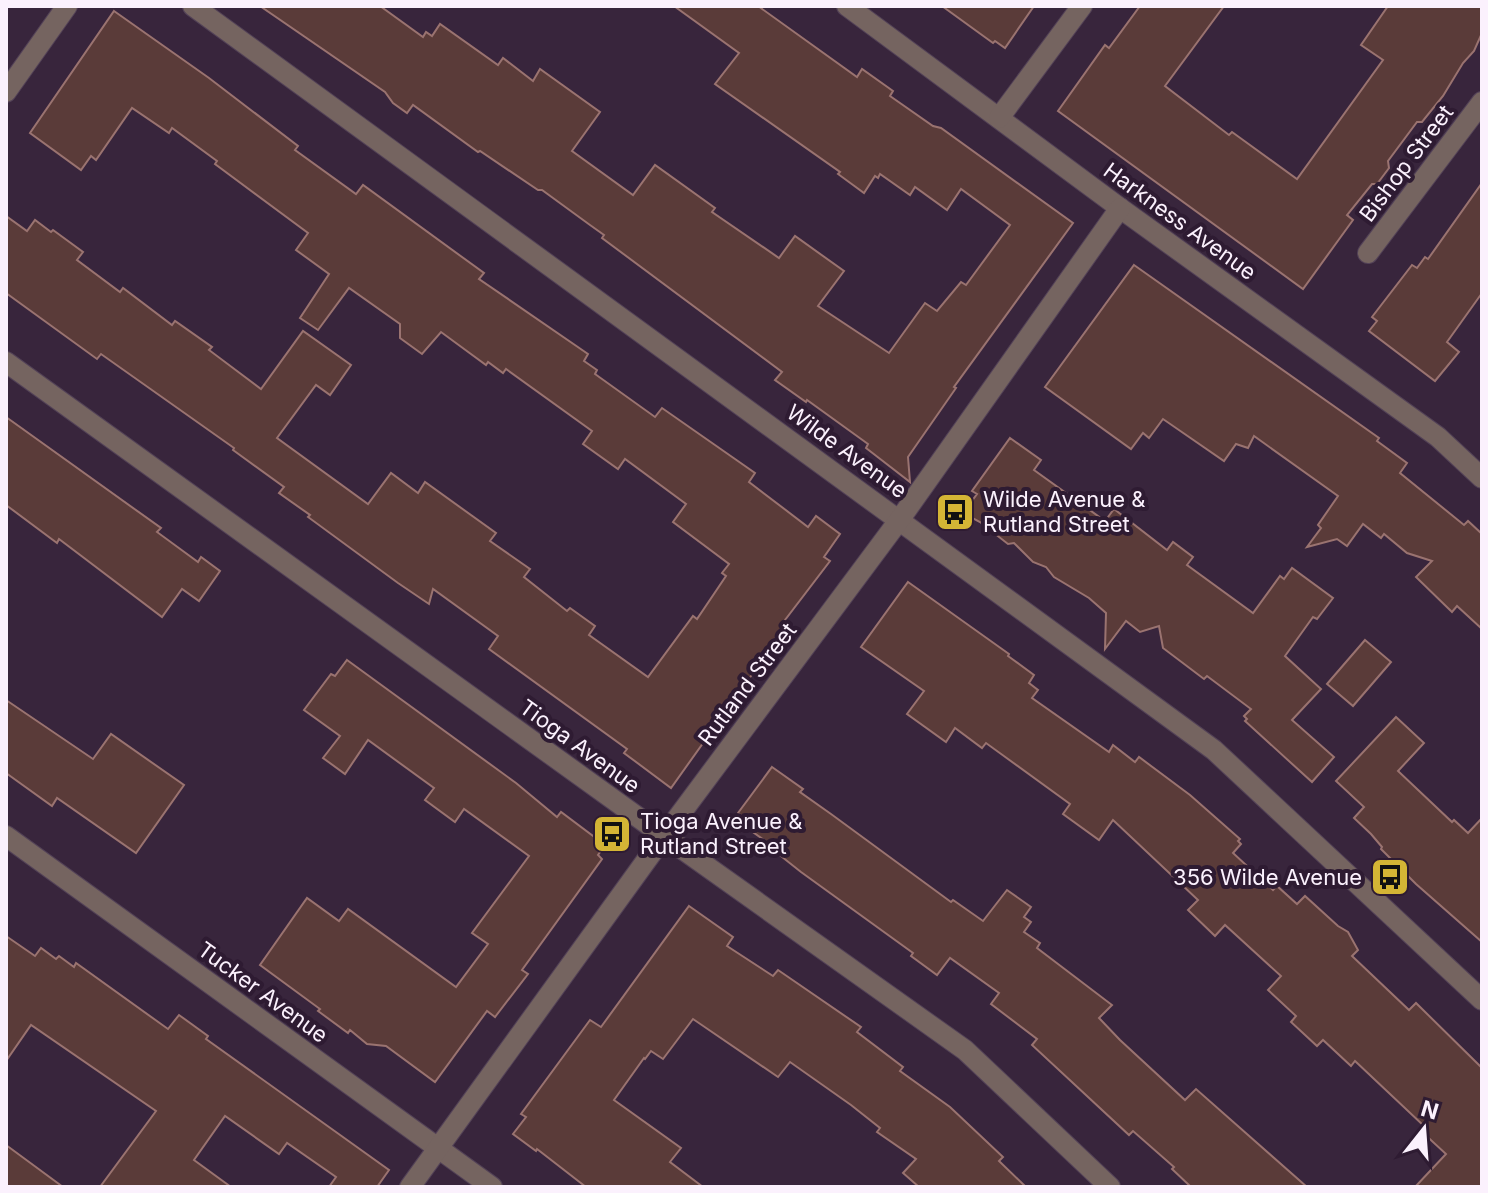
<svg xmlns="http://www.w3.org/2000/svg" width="1488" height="1193" font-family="Inter,sans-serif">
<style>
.building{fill:#5a3b39;stroke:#9a7370;stroke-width:2}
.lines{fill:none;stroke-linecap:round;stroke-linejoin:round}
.minor-casing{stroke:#534257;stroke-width:22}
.minor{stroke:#756460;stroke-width:20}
.labels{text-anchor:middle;stroke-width:8;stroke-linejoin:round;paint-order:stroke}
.street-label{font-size:22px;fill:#fbf1fd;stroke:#2e1b32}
.poi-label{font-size:22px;fill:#fbf1fd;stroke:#2e1b32;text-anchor:start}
</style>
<rect width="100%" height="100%" fill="#38253c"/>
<g class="building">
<path d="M260 6H380L423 37 426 32 432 36 440 24 498 65 503 58 533 81 540 69 600 112 572 151 633 195 655 165 715 208 712 212 779 258 795 236 844 271 818 306 889 353 925 303 937 311 961 282 966 285 1010 225 961 189 947 210 915 187 910 195 880 174 878 178 875 176 864 193 838 174 840 172 715 84 739 53 674 6H758L857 77 862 69 893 91 890 96 933 126 941 128 1073 223 954 387 956 388 908 457 910 482 866 448 868 444 807 400 806 402 775 380 782 372 602 238 604 235 590 225 542 190H538L480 151 478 152 413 105 407 113 393 103 385 92Z"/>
<path d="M942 6H1034L1005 48 995 41 993 43Z"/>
<path d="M1140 6H1224L1165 86 1229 135 1232 132 1297 179 1383 60 1361 45 1388 6H1482V33L1474 51 1463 63 1443 96 1422 122H1417L1388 161 1389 168 1377 184H1372L1347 215 1353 220 1303 289 1058 111 1105 45 1109 48Z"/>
<path d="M114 11 209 78 298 146 295 150 356 194 363 185 484 273 479 279 588 354 584 361 597 370 595 374 655 417 662 408 755 473 749 482 808 527 816 516 840 534 824 557 830 561 782 624 785 625 760 660 761 662 671 788 624 753 627 749 489 649 498 636 433 589 429 604 398 583 308 517 310 515 279 493 284 487 233 450 234 448 101 354 97 359 6 293V216L27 231 35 220 51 232 53 230 83 252 77 260 120 292 123 288 172 325 175 321 212 347 209 350 261 389 303 331 351 365 330 395 316 385 277 438 368 504 391 473 418 493 425 482 496 533 490 541 530 569 524 577 567 611 570 608 595 626 589 635 648 677 693 616 697 619 726 576 722 573 729 564 673 522 686 504 625 459 618 469 583 444 592 431 506 369 503 373 488 362 486 365 441 332 422 354 400 338V324L349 288 318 330 300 318 329 274 296 250 308 233 215 164 217 161 172 128 169 133 132 108 96 160 91 156 81 170 30 133Z"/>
<path d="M1482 183V293L1447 342 1459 352 1435 381 1369 331 1377 321 1372 317 1412 265 1417 268 1425 257 1428 259Z"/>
<path d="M1134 265 1379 438 1377 441 1407 463 1400 473 1464 525 1468 521 1482 534V629L1457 606 1452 612 1416 577 1432 561 1407 553 1384 534 1381 538 1363 524 1347 546 1337 539 1307 547 1321 528 1318 525 1338 496 1254 436 1248 448 1236 444 1224 461 1163 419 1149 438 1143 433 1131 449 1045 387Z"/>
<path d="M6 417 161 528 157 532 198 562 201 557 220 571 199 601 182 589 162 617 59 539 57 543 6 505Z"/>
<path d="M1010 438 1041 460 1034 470 1105 521 1114 509 1167 550 1173 542 1193 557 1187 565 1253 613 1280 576 1284 579 1292 568 1333 598 1317 619 1313 617 1285 656 1321 689 1292 720 1334 757 1312 782 1245 721 1247 719 1244 716 1251 709 1207 676 1204 679 1163 648 1159 626 1140 632 1126 621 1105 649 1106 613 1089 598 1054 577 1046 567 1033 562 1014 543 1008 544 980 522 963 513 977 494 972 491Z"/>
<path d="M908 582 1009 654 1008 656 1034 675 1029 683 1038 690 1032 698 1109 752 1113 745 1135 762 1139 757 1190 795 1240 839 1238 841 1241 844 1233 853 1273 890 1277 886 1297 904 1305 896 1338 926 1348 932 1358 950 1352 956 1409 1010 1416 1003 1482 1068V1187H1415L1446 1154 1420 1130 1424 1126 1355 1061 1351 1066 1323 1040 1317 1046 1291 1022 1296 1016 1268 990 1281 976 1225 925 1215 936 1188 910 1198 900 1113 820 1099 840 1063 814 1070 804 986 743 982 748 955 728 946 742 907 714 924 691 861 647Z"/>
<path d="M1365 640 1391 662 1353 706 1327 684Z"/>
<path d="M347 660 516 783 557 817 561 812 605 845 598 855 602 859 522 970 528 974 495 1017 487 1011 435 1082 386 1046 367 1044 350 1030 348 1033 318 1011 320 1009 260 965 307 898 339 921 348 909 456 987 488 944 472 933 529 856 464 809 455 822 425 800 434 788 368 740 345 774 323 758 340 736 304 710 331 674 335 676Z"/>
<path d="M6 700 93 759 111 734 184 785 136 853 57 798 52 806 6 773Z"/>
<path d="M1396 717 1424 743 1398 771 1452 822 1454 820 1468 833 1482 818V942L1416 884 1381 849 1382 847 1371 834 1354 818 1364 807 1336 781Z"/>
<path d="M772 767 803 789 800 792 831 814 951 902 953 900 983 921 1007 890 1031 907 1024 917 1031 922 1024 932 1040 943 1037 948 1112 1005 1099 1018 1120 1040 1185 1100 1196 1089 1307 1187H1191L1172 1169 1174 1167 1133 1131 1129 1135 1032 1045 1037 1039 991 1004 999 993 950 958 937 975 911 956 913 953 801 872 772 849 774 847 743 825 747 820 738 813Z"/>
<path d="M689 906 733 937 727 946 773 976 778 970 861 1027 857 1032 903 1067 900 1071 950 1107 1003 1157 999 1161 1026 1187H919L903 1173 916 1159 877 1132 880 1128 851 1105 790 1062 778 1077 693 1019 663 1059 651 1051 645 1059 644 1058 614 1100 681 1148 670 1162 703 1187H586L537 1149 536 1151 513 1134 526 1117 521 1114 590 1020 601 1027Z"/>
<path d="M6 936 35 956 41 948 56 959 59 956 74 967 76 963 168 1029 179 1015 208 1036 206 1039 389 1170 377 1187H329L336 1177 287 1143 279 1154 225 1116 194 1160 231 1187H100L156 1111 31 1025 6 1061Z"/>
<path d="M6 1145 63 1187H6Z"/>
</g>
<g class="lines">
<g class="minor-casing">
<g id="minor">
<path d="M193 6 1214 750 1482 1000"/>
<path d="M847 6 1120 208 1438 437 1482 478"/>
<path d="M6 92 67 6"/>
<path d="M999 118 1082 6"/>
<path d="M1368 253 1482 102"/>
<path d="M6 362 664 836 965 1050 1110 1187"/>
<path d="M6 836 492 1187"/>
<path d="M410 1187 664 836 900 519 1120 208"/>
</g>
</g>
<use href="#minor" class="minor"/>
</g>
<defs>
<g id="bus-square" transform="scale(2)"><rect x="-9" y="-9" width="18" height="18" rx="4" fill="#d4b535" stroke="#2e1b32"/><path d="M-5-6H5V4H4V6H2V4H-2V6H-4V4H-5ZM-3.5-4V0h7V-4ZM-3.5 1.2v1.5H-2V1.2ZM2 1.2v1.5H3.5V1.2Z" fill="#111"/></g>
</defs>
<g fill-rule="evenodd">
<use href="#bus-square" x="955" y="512"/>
<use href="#bus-square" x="612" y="834"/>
<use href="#bus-square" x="1390" y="877"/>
</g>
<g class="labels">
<g class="street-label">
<text transform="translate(1406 163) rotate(-53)" y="8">Bishop Street</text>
<text transform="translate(1180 221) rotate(36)" y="8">Harkness Avenue</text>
<text transform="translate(847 451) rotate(36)" y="8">Wilde Avenue</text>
<text transform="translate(747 684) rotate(-53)" y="8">Rutland Street</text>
<text transform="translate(580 746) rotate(36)" y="8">Tioga Avenue</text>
<text transform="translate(263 992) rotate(36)" y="8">Tucker Avenue</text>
</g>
<g class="poi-label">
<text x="983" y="507">Wilde Avenue &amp;<tspan x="983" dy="25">Rutland Street</tspan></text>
<text x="640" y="829">Tioga Avenue &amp;<tspan x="640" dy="25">Rutland Street</tspan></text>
<text x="1362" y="885" text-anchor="end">356 Wilde Avenue</text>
</g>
</g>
<rect width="1488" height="1193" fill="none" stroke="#fbf1fd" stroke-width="16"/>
<g transform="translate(1424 1129) rotate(17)" stroke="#2e1b32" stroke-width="6" paint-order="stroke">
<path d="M0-6L14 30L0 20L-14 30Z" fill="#fbf1fd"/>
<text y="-12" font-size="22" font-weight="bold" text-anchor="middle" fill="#fbf1fd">N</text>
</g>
</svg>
